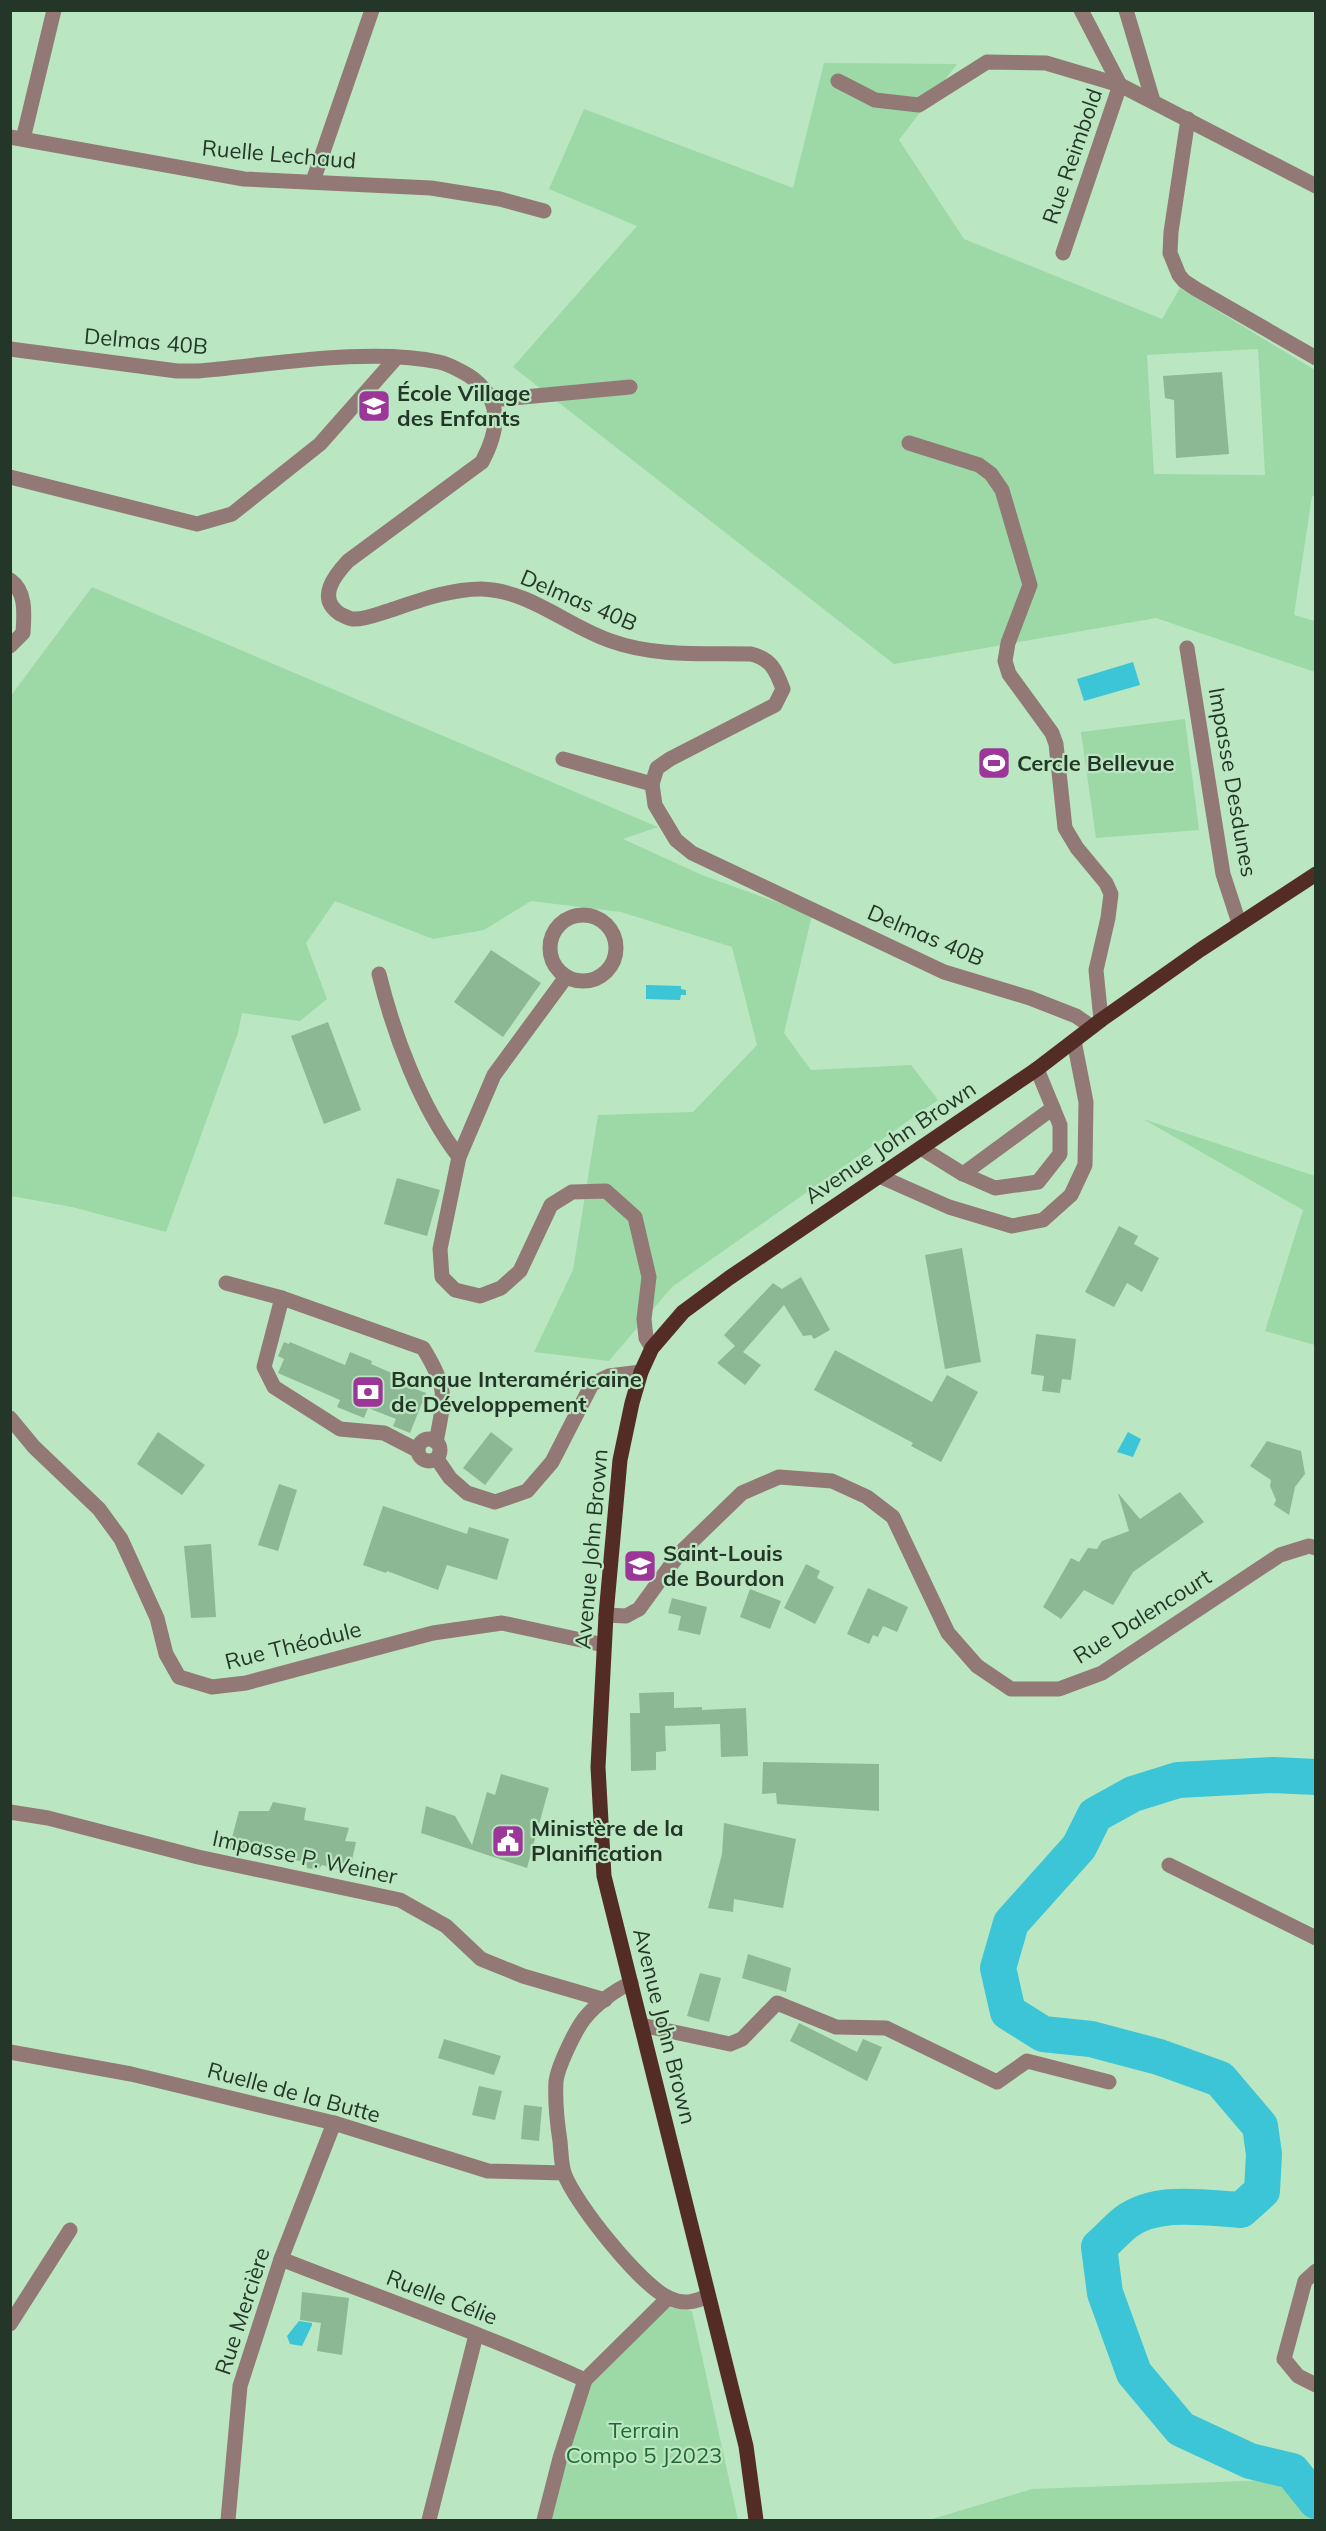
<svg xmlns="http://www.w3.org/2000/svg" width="1326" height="2531" font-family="Mulish,sans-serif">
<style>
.green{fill:#9cd9a6;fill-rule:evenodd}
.water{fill:#3cc4d7}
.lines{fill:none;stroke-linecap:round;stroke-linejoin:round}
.river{stroke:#3cc4d7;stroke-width:36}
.building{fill:#8cb893}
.minor{stroke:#927975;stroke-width:15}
.major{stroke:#542c26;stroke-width:15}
.labels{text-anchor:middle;stroke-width:4.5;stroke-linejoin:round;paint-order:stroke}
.street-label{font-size:22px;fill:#243627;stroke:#bae7c1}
.poi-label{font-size:22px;font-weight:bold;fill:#243627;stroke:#bae7c1;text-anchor:start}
.park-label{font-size:22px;fill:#236735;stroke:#bae7c1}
</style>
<rect width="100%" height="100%" fill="#bae7c1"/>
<g class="green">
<path d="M824 63 957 64 899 140 964 239 1162 319 1180 288 1315 370V496H1312L1294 615 1315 621V672L1156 618 894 664 513 367 637 226 549 189 584 109 793 188ZM1258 349 1265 475 1154 474 1147 355Z"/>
<path d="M92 587 658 827 623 839 702 875 812 915 784 1033 811 1070 911 1065 938 1100 672 1287 609 1361 534 1352 573 1270 598 1115 693 1112 757 1045 732 947 621 912 531 901 484 930 433 939 335 901 306 943 327 999 300 1021 242 1013 238 1033 166 1232 72 1207 11 1196 10 697Z"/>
<path d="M1185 719 1199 830 1096 838 1081 732Z"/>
<path d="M1143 1119 1315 1176V1345L1265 1331 1303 1210Z"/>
<path d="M655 2305 692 2311 738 2520H545L585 2380Z"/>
<path d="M1302 2479 1315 2489V2520H929L1032 2489Z"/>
</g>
<g class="water">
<path d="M1133 662 1140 685 1084 701 1077 679Z"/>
<path d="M646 985 681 986V989L686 990V995H681L680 1000 646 999Z"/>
<path d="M1128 1432 1141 1439 1133 1457 1117 1452Z"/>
<path d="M299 2321 312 2323V2325L302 2346 290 2344 287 2336Z"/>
</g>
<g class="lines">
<path class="river" d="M1316 1777 1273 1775 1178 1780 1133 1794 1095 1815 1079 1847 1011 1923 998 1968 1008 2012 1043 2034 1091 2039 1159 2057 1220 2079 1260 2126 1264 2154 1262 2191 1241 2210C1206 2208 1157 2199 1126 2222 1117 2229 1108 2239 1099 2247L1105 2293 1134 2373 1181 2429 1250 2461 1292 2471 1316 2501"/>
</g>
<g class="building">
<path d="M1222 372 1229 454 1176 458 1174 400 1165 398 1163 376Z"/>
<path d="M491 950 541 983 503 1037 454 1002Z"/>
<path d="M328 1022 361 1110 324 1124 291 1036Z"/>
<path d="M397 1178 440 1190 427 1236 384 1224Z"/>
<path d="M1119 1226 1138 1236 1134 1244 1159 1258 1142 1292 1127 1283 1114 1307 1085 1292Z"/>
<path d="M962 1248 981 1362 945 1369 925 1255Z"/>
<path d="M801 1277 830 1330 814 1339 811 1335 803 1336 784 1305 743 1352 761 1365 745 1385 717 1363 735 1346 724 1335 773 1283 782 1289Z"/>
<path d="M1036 1334 1076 1339 1071 1380 1062 1379 1060 1393 1042 1391 1044 1376 1031 1374Z"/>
<path d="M284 1342 289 1344 290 1342 345 1365 350 1352 372 1361 371 1364 394 1374 392 1380 426 1393 410 1433 393 1426 396 1419 368 1408 364 1418 337 1407 340 1400 278 1373 284 1359 278 1356Z"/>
<path d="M835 1350 932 1402 947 1375 978 1392 941 1462 911 1446 913 1443 814 1390Z"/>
<path d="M158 1432 205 1465 182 1495 137 1464Z"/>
<path d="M491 1432 513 1449 485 1485 463 1468Z"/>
<path d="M1267 1441 1301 1451 1305 1474 1295 1487 1289 1515 1274 1505 1276 1500 1270 1486 1271 1480 1250 1466Z"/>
<path d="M279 1484 297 1490 278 1551 258 1545Z"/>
<path d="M1180 1492 1204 1522 1133 1572 1113 1605 1084 1590 1061 1619 1043 1607 1071 1558 1079 1562 1088 1548 1097 1549 1102 1541 1129 1531 1118 1493 1140 1519Z"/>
<path d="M383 1506 467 1534 469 1527 509 1539 497 1580 447 1565 438 1590 387 1571 386 1573 363 1565Z"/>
<path d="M211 1544 216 1617 191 1618 184 1546Z"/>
<path d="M806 1564 820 1571 817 1578 834 1587 815 1624 784 1608Z"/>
<path d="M868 1588 908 1607 897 1632 883 1626 878 1637 873 1635 869 1644 847 1634Z"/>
<path d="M750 1589 781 1601 770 1629 740 1617Z"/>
<path d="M672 1598 707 1607 700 1635 678 1630 681 1616 668 1613Z"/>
<path d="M674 1692V1708L702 1707V1710L746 1708 748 1756 721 1757 720 1724 665 1726 666 1751 656 1752V1770L631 1771 630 1713H640L639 1693Z"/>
<path d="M763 1762 879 1764V1811L777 1804 776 1793 762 1794Z"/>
<path d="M501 1774 549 1788 527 1868 421 1833 426 1806 455 1816 472 1845 487 1792 495 1795Z"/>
<path d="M273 1802 306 1808 304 1820 349 1828 345 1841 356 1842 350 1869 340 1864 336 1869 322 1865 318 1870 307 1868 306 1862 229 1849 239 1811H269Z"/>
<path d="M724 1823 796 1839 783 1908 734 1899 733 1912 708 1908 722 1854Z"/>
<path d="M748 1954 791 1968 786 1992 742 1978Z"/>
<path d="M700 1973 721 1978 709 2022 687 2016Z"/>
<path d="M799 2023 857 2052 863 2039 882 2047 867 2081 790 2041Z"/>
<path d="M444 2039 501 2056 494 2075 438 2058Z"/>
<path d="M479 2086 502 2091 495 2120 472 2115Z"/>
<path d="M524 2105 542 2107 539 2141 521 2139Z"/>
<path d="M302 2292 349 2298 342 2355 317 2351 321 2323 300 2320Z"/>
</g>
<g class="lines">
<g class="minor">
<path d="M1126 10 1153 101"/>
<path d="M838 81 875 100 919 105 987 62 1046 63 1120 85 1316 186"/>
<path d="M1188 119 1171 232 1170 253 1179 275 1184 281 1196 289 1316 358"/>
<path d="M10 137 244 179 431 188 500 199 544 211"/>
<path d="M23 139 54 10"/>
<path d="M313 181 372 10"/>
<path d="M1063 253 1120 85 1081 10"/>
<path d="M10 349 177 371H198C269 365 370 347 439 362 449 364 459 370 468 375 503 398 500 428 482 462L348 561C335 575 316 598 340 614 343 615 349 619 353 619 363 620 378 614 388 611 418 601 449 589 481 589 529 590 567 626 611 641 655 657 705 653 751 654 771 659 776 670 783 689L775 705 670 759 657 768 652 784 655 805 676 840 692 853 944 972 1030 998 1076 1016 1092 1027"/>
<path d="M492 400 630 387"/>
<path d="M909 443 979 465 991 474 1002 490 1030 585 1008 643 1005 661 1009 674 1052 733 1056 744 1065 828 1077 848 1106 883 1111 894 1108 918 1096 970 1101 1020"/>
<path d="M10 477 197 524 232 514 320 444 396 358"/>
<path d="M10 580C27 592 24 615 23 633L10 646"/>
<path d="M1187 648 1223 874 1239 923"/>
<path d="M563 759 652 784"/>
<circle cx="583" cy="948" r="33"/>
<path d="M379 974C394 1035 420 1106 459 1157"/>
<path d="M566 977 494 1075 459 1157 440 1249 442 1277 455 1290 480 1296 501 1288 520 1271 551 1205 572 1192 606 1191 635 1217 649 1277 644 1319 646 1338 652 1348"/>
<path d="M921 1148 963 1174 995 1188 1038 1182 1060 1154V1125L1037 1069"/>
<path d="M963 1174 1053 1108"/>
<path d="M879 1176 949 1207 1012 1226 1043 1220 1071 1195 1085 1165 1086 1102 1074 1041"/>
<path d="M226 1283 282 1298 423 1348C448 1388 445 1397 436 1442"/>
<path d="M282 1298 264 1367 274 1387 340 1429 384 1433 417 1450"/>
<path d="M10 1418 34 1447 99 1509 121 1539 157 1618 166 1654 179 1677 212 1687 246 1683 433 1633 502 1623 604 1645"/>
<circle cx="429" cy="1450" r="11"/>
<path d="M437 1459 450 1478 467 1493 495 1502 527 1491 552 1462 592 1384 609 1376 641 1372"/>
<path d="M606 1615 626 1616 639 1609 679 1554 742 1493 779 1477 832 1481 867 1497 893 1517 948 1633 977 1666 1011 1689H1059L1102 1673 1280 1555 1309 1546 1316 1548"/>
<path d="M10 1812 48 1818 198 1857 400 1900 446 1926 481 1959 523 1976 605 2000"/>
<path d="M1169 1865 1316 1938"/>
<path d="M631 1983C615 1990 596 2004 584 2019 575 2031 558 2066 556 2081 555 2100 557 2122 560 2141 561 2151 561 2163 564 2173 574 2202 641 2286 669 2298 684 2305 694 2302 708 2296"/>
<path d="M641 2025 730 2044 742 2039 777 2003 836 2027 886 2028 997 2082 1027 2061 1109 2082"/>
<path d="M10 2052 131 2074 334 2123 488 2171 564 2173"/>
<path d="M281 2259C383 2299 486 2335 585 2380"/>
<path d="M1316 2271 1305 2281 1284 2359 1298 2376 1316 2385"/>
<path d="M10 2324 70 2230"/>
<path d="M228 2520 240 2386 281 2259 334 2123"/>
<path d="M429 2520 476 2335"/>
<path d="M544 2520 560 2458 585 2380 668 2298"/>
</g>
<path class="major" d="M756 2520 746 2446 604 1876 598 1767 606 1615 620 1460 632 1403 641 1372 652 1348 683 1312 729 1278 1037 1069 1101 1020 1200 950 1316 874"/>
</g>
<defs>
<g id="school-square" transform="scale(1.725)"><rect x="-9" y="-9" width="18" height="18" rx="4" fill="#9d3699" stroke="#bae7c1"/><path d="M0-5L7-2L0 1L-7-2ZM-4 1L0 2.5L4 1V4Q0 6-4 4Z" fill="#fff"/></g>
<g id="stadium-square" transform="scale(1.725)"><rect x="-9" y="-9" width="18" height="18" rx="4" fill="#9d3699" stroke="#bae7c1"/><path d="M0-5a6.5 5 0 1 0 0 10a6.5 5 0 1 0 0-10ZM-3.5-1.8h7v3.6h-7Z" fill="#fff"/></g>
<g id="bank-square" transform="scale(1.725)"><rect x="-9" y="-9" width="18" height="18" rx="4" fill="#9d3699" stroke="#bae7c1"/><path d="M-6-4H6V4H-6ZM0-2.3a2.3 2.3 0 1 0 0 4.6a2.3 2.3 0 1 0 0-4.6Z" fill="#fff"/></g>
<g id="civic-square" transform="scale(1.725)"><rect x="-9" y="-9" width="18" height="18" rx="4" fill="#9d3699" stroke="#bae7c1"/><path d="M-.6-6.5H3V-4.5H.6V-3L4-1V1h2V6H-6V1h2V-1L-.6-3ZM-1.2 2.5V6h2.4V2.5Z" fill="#fff"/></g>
</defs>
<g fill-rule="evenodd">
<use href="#school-square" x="374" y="406"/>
<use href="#stadium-square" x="994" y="763"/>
<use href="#bank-square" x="368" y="1392"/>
<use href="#school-square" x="640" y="1566"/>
<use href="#civic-square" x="508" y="1841"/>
</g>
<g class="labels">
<g class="street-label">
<text transform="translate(279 154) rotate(5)" y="8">Ruelle Lechaud</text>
<text transform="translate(1072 156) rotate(-71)" y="8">Rue Reimbold</text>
<text transform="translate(146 341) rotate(5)" y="8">Delmas 40B</text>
<text transform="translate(579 600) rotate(23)" y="8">Delmas 40B</text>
<text transform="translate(1233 782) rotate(80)" y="8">Impasse Desdunes</text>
<text transform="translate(926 935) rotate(23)" y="8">Delmas 40B</text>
<text transform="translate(890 1142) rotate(-34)" y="8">Avenue John Brown</text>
<text transform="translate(591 1549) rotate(-85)" y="8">Avenue John Brown</text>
<text transform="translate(1142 1616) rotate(-32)" y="8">Rue Dalencourt</text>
<text transform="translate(293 1645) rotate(-14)" y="8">Rue Théodule</text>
<text transform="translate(305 1857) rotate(12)" y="8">Impasse P. Weiner</text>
<text transform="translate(665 2026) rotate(76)" y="8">Avenue John Brown</text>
<text transform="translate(294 2092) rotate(15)" y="8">Ruelle de la Butte</text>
<text transform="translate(442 2297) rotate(21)" y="8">Ruelle Célie</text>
<text transform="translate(242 2311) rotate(-72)" y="8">Rue Mercière</text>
</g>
<g class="poi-label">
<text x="397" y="401">École Village<tspan x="397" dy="25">des Enfants</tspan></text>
<text x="1017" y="771">Cercle Bellevue</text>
<text x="391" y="1387">Banque Interaméricaine<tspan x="391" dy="25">de Développement</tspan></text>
<text x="663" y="1561">Saint-Louis<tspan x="663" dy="25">de Bourdon</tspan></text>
<text x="531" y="1836">Ministère de la<tspan x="531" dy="25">Planification</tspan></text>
</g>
<g class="park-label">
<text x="644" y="2438">Terrain<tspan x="644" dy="25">Compo 5 J2023</tspan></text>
</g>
</g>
<rect width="1326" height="2531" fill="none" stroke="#243627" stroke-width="24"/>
</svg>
